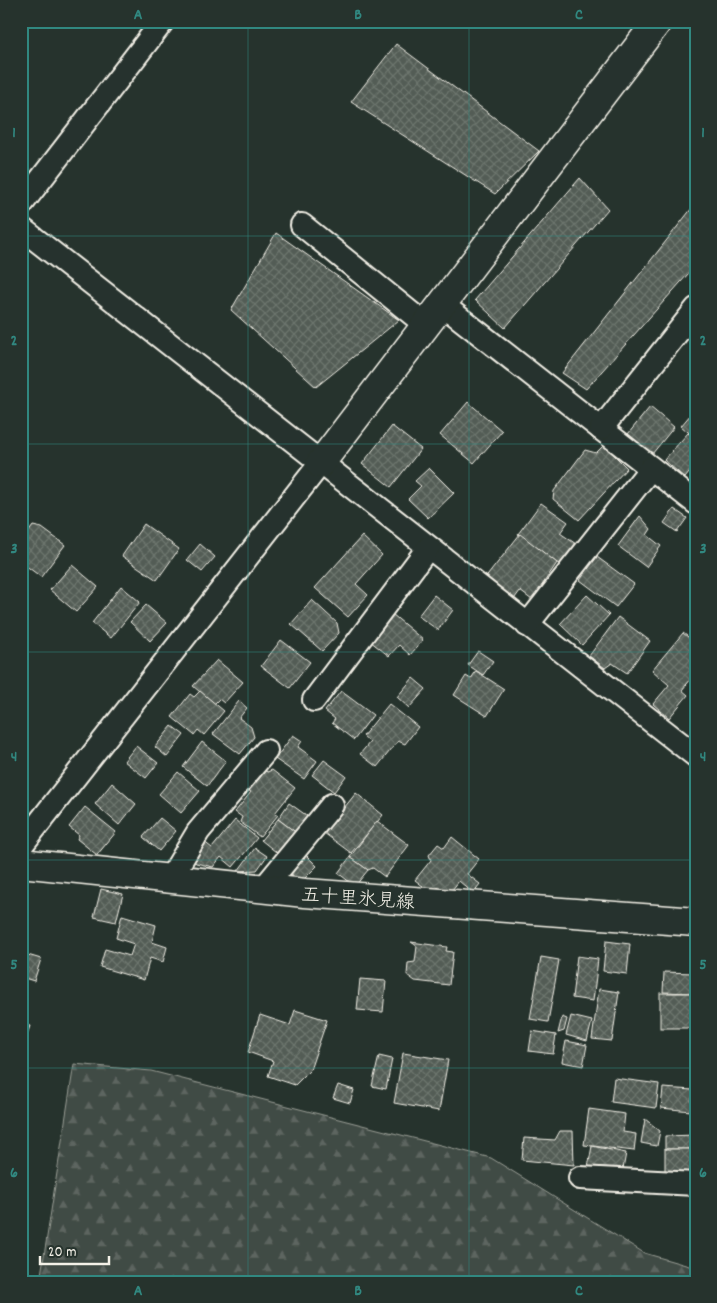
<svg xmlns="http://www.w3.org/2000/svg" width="717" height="1303" font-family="Dekko,'Klee One',sans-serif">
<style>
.forest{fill:url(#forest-firs);stroke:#9a9e96}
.building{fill:url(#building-cross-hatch);stroke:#f4f1e8}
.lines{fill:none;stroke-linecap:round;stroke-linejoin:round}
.street-casing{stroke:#f4f1e8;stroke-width:26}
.secondary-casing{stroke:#f4f1e8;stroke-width:31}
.street{stroke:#26332d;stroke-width:22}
.secondary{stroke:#26332d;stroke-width:28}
.grid{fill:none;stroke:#318880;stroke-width:1;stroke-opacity:0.55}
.labels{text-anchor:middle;stroke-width:4.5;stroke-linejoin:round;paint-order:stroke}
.street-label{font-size:19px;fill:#f4f1e8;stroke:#26332d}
.neatline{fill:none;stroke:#318880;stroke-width:2}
.grid-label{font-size:16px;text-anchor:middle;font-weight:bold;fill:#318880}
</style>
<defs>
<pattern id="forest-firs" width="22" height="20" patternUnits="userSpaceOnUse" patternTransform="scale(1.25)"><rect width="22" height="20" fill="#414b45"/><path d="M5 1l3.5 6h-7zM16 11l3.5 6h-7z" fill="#5d6560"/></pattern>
<pattern id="building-cross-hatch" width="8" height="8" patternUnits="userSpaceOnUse" patternTransform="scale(1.25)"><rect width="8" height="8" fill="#525c55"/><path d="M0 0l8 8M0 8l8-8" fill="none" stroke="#6c746d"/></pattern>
</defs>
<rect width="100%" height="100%" fill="#26332d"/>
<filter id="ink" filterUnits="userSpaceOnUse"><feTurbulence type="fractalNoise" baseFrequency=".02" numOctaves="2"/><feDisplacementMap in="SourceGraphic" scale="10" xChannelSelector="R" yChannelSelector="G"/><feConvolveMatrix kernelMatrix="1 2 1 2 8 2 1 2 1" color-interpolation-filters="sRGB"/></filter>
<g filter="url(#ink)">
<path class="forest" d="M74 1064 151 1071 491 1158 644 1253 696 1268V1282H34L41 1275Z"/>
<g class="building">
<path d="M396 44 539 151 495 194 351 102Z"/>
<path d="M580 178 608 209 505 328 475 300Z"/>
<path d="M696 203V265L586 389 562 373Z"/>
<path d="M276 233 399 320 316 387 231 310Z"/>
<path d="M468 402 502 431 474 463 440 435Z"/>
<path d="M650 407 674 427 652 454 628 434Z"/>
<path d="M696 408V434L694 437 681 426Z"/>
<path d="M392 426 421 449 391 487 362 464Z"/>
<path d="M688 433 696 439V468L694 467 685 478 664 460Z"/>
<path d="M604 445 627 468 579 520 553 499 554 491 585 450 596 453Z"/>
<path d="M429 468 454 493 428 518 408 499 421 486 415 481Z"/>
<path d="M541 503 568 522 560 533 576 544 560 565 518 534Z"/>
<path d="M674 509 687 518 677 532 664 523Z"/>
<path d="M640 516 651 529 647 535 661 546 646 567 618 546Z"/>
<path d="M144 524 179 549 157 580 122 556Z"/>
<path d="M33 526 42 528 65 545 41 577 21 562V542Z"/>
<path d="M520 534 557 563 532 600 520 591 512 602 484 580Z"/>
<path d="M362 536 382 555 356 584 368 595 348 617 315 588Z"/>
<path d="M200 544 215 557 202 572 187 560Z"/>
<path d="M597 557 634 584 616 607 580 580Z"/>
<path d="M72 565 98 587 76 612 50 590Z"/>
<path d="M121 586 140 602 111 638 92 623Z"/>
<path d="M434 595 453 610 438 630 418 616Z"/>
<path d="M587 595 609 615 582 645 560 624Z"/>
<path d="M312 600 337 623 339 633 322 651 291 624Z"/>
<path d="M146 605 167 623 150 641 130 622Z"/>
<path d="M392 614 423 640 410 655 399 645 389 656 370 641Z"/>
<path d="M618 617 650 641 627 673 612 663 605 668 589 656Z"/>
<path d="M683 633 696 643V673L682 690 688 695 669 718 653 704 669 685 652 670Z"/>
<path d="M281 640 310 662 290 688 261 666Z"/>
<path d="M478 651 493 661 483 675 468 665Z"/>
<path d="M217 660 243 682 224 703 219 699 214 704 193 686Z"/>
<path d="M476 671 504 689 487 716 454 695 466 676 471 679Z"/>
<path d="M413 678 426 689 409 708 397 697Z"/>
<path d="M200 691 224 711 204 735 198 730 194 735 172 717 190 694 194 697Z"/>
<path d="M341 691 373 715 354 740 332 723 335 719 325 711Z"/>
<path d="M239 701 247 708 239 718 251 727 254 737 240 754 213 734Z"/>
<path d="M389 704 418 727 405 744 398 741 377 767 360 754 370 742 363 736Z"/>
<path d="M172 726 184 735 167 757 155 747Z"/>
<path d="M293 735 302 741 298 747 317 761 304 779 275 759Z"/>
<path d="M202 742 226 761 207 786 183 767Z"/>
<path d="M136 746 158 763 146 778 124 761Z"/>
<path d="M324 760 346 776 334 792 312 775Z"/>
<path d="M262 768 267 772 272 770 295 788 275 813 278 815 260 837 240 822 242 817 235 812 251 792 245 788Z"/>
<path d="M178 772 200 791 181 813 159 794Z"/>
<path d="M112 783 136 804 119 825 95 804Z"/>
<path d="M356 793 383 815 351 853 324 833Z"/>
<path d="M289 803 310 818 298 834 278 819Z"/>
<path d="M85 807 116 832 97 855 77 839 79 835 69 827Z"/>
<path d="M160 818 176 831 159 851 143 837Z"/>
<path d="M278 819 298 834 281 856 261 840Z"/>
<path d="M235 820 257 838 233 867 221 857 213 867 196 863 189 858 203 841 212 848Z"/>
<path d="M377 821 409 845 385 877 373 868 368 870 350 857Z"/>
<path d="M452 837 479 859 467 874 480 884 473 893 459 881 448 895 438 887 433 894 415 880 431 860 429 855 438 844 444 848Z"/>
<path d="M255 848 267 856 257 870 238 871Z"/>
<path d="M305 854 317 866 300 883 288 870Z"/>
<path d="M350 857 368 870 355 886 338 873Z"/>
<path d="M101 889 123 894 116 922 94 917Z"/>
<path d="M122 915 156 925 152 942 167 947 163 962 150 958 144 980 100 967 105 949 130 956 134 944 116 938Z"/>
<path d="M606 941 630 944 627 974 603 971Z"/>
<path d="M411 942 447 947 446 951 453 952 449 985 415 981 407 975 408 963 415 962 417 946Z"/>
<path d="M21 953 41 959 34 981 21 977Z"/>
<path d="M577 956 598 959 593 1001 572 998Z"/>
<path d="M541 957 559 960 548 1022 530 1019Z"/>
<path d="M664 972 693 973 692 993 663 992Z"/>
<path d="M360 979 386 981 383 1012 357 1010Z"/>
<path d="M599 989 619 992 612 1041 592 1039Z"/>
<rect x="660" y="993" width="33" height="35"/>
<path d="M295 1010 327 1020 310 1070 295 1085 268 1076 273 1061 248 1052 260 1015 290 1025Z"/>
<path d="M571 1016 592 1021 587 1041 566 1035Z"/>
<path d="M562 1017 567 1019 564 1031 558 1033Z"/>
<path d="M21 1024 30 1026 23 1046 21 1045Z"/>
<path d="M532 1031 556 1035 553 1054 529 1051Z"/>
<path d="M566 1041 587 1045 583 1066 562 1062Z"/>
<path d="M403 1053 448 1060 439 1111 394 1103Z"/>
<path d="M379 1056 392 1059 386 1089 372 1086Z"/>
<path d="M614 1078 659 1084 656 1108 611 1102Z"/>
<path d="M338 1085 354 1090 350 1103 333 1098Z"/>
<path d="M663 1088 693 1090 691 1111 661 1108Z"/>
<path d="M589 1109 625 1114 623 1132 636 1134 634 1151 584 1145Z"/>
<path d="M645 1119 660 1131 657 1146 641 1143Z"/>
<path d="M560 1131H573L574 1165 522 1160 524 1138 555 1140Z"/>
<path d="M696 1135V1154L693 1149H665V1136Z"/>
<path d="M592 1146 626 1153 621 1180 587 1173Z"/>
<rect x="665" y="1149" width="28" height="35"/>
</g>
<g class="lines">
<g class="street-casing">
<g id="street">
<path d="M21 205 163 21"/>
<path d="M302 225 427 326"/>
<path d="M21 228 696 756"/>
<path d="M443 305 696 503"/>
<path d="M601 429 696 309"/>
<path d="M527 625 651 468"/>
<path d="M314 700 428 548"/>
<path d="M21 846 320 464"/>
<path d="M170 879 198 832 266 751"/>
<path d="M263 889 332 805"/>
<path d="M580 1178 696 1184"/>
</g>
</g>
<g class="secondary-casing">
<g id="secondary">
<path d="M320 464 658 21"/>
<path d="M21 863 305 893 696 922"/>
</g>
</g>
<use href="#street" class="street"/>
<use href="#secondary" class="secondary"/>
</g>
</g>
<path class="grid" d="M248 21V1282M469 21V1282M21 236H696M21 444H696M21 652H696M21 860H696M21 1068H696"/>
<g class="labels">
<g class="street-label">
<text transform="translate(358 897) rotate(4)" y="7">五十里氷見線</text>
</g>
</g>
<rect width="717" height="1303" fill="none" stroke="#26332d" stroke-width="55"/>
<path d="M40 1256v8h69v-8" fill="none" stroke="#f4f1e8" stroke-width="2.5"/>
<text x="48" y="1256" font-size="15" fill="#f4f1e8" stroke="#26332d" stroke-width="4" paint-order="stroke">20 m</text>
<rect x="28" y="28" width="662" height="1248" class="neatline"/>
<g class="grid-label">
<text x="138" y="19">A</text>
<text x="358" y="19">B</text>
<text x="579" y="19">C</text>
<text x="14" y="137">1</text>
<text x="703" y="137">1</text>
<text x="14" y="345">2</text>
<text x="703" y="345">2</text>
<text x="14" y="553">3</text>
<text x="703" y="553">3</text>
<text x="14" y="761">4</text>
<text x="703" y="761">4</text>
<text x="14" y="969">5</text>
<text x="703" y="969">5</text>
<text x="14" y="1177">6</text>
<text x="703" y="1177">6</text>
<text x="138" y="1295">A</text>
<text x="358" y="1295">B</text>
<text x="579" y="1295">C</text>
</g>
</svg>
